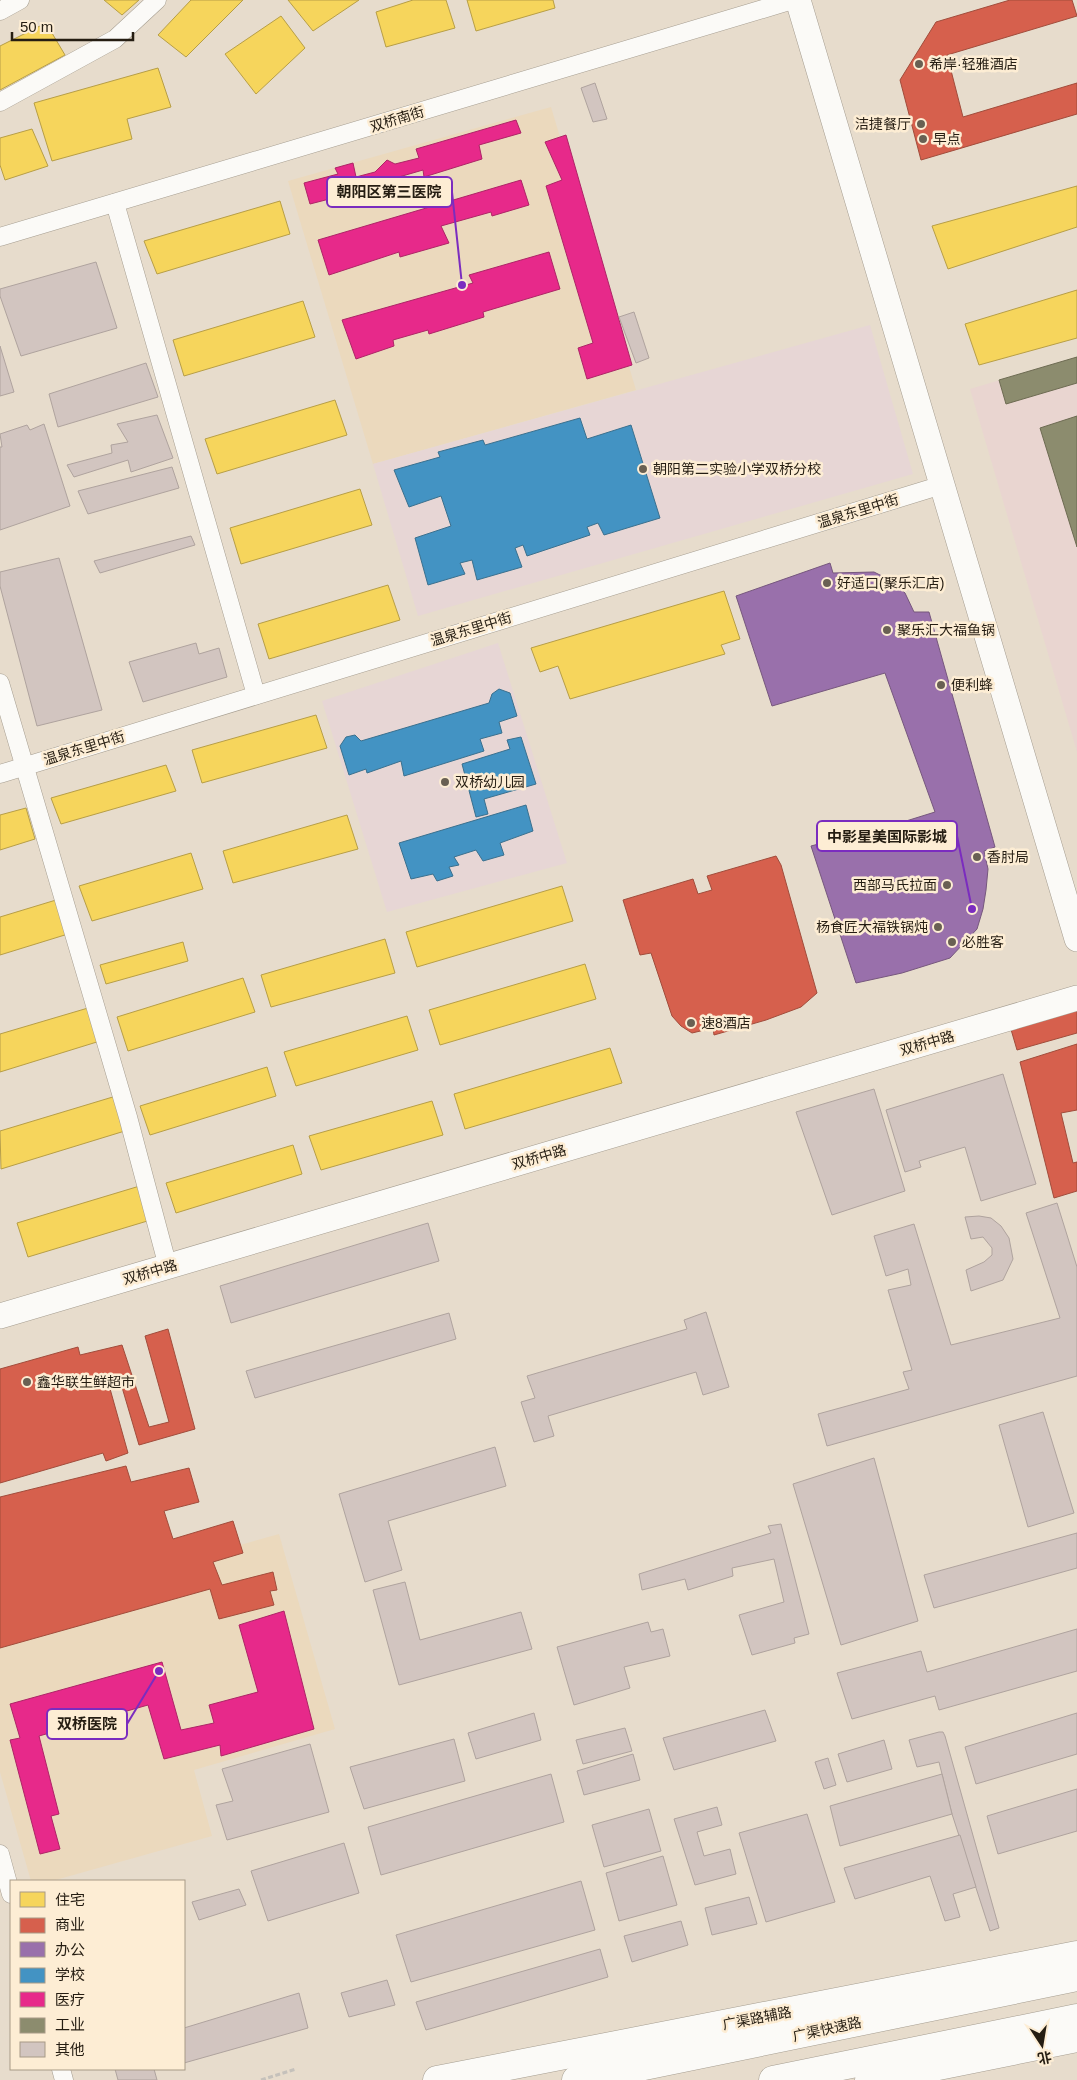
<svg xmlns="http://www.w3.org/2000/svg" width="1077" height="2080" font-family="Helvetica,'Noto Sans SC',sans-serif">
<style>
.built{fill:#ebd9bd}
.industrial{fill:#e9d5d0}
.education{fill:#e7d6d5}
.homes{fill:#f6d55c;stroke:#b79e46}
.shops{fill:#d6604d;stroke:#a14c3b}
.offices{fill:#9970ab;stroke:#76577d}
.schools{fill:#4393c3;stroke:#3a708e}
.health{fill:#e7298a;stroke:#ad2566}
.industry{fill:#8c8c6e;stroke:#6d6b52}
.building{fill:#d2c5c0;stroke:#afa39e}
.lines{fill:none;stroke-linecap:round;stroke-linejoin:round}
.street-casing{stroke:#a59d90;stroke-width:19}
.secondary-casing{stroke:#a59d90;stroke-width:26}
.primary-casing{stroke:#a59d90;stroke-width:29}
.highway-casing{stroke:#a59d90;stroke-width:29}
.path{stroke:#c5c1bb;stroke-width:3;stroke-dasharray:5 2.5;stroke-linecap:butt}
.street{stroke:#fbfaf7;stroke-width:18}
.secondary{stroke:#fbfaf7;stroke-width:25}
.primary{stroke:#fbfaf7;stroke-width:28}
.highway{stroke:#fbfaf7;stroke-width:28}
.poi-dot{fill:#696053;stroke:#fdedd4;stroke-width:2}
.labels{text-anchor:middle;stroke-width:5;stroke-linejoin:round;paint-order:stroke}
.poi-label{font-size:14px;fill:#251d12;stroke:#fdedd4;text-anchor:start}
.street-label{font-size:14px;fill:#251d12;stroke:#fdedd4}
.leader{fill:none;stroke:#7b2cbf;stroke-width:2}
.callout-dot{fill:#7b2cbf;stroke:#fdedd4;stroke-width:2}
.callout{fill:#fdedd4;stroke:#7b2cbf;stroke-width:2}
.callout-label{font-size:15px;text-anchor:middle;font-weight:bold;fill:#251d12}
</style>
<rect width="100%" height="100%" fill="#e7dccc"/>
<g class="built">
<path d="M551 107 636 390 373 464 288 181Z"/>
<path d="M279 1534 335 1729 194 1770 212 1836 52 1881H31L0 1772V1613Z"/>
</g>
<path class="industrial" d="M1077 357V752L970 389Z"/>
<g class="education">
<path d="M870 325 913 474 418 616 373 464Z"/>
<path d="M498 643 567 863 387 912 322 701Z"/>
</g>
<g class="homes">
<path d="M104 0H139L122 15Z"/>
<path d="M191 0H243L186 57 158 35Z"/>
<path d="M288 0H359L313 31Z"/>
<path d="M413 0H446L455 28 386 47 376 12Z"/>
<path d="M467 0H553L555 8 476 31Z"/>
<path d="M281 16 305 48 256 94 225 54Z"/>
<path d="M46 23 65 55 0 90V46Z"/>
<path d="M158 68 171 107 127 119 132 139 52 161 34 103Z"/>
<path d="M32 129 48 166 5 180 0 165V138Z"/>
<path d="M1077 186V227L948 269 932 226Z"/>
<path d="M280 201 290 234 157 274 144 241Z"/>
<path d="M1077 290V338L979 365 965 324Z"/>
<path d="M303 301 315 337 184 376 173 340Z"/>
<path d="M335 400 347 435 217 474 205 439Z"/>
<path d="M360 489 372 525 241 564 230 528Z"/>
<path d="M388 585 400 620 269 659 258 624Z"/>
<path d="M724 591 740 639 721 645 725 654 570 699 558 666 540 672 531 648Z"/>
<path d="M316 715 327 748 202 783 192 750Z"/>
<path d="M166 765 176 791 61 824 51 798Z"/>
<path d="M26 808 35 839 0 850V815Z"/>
<path d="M347 815 358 849 233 883 223 851Z"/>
<path d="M191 853 203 889 92 921 79 886Z"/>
<path d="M562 886 573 921 417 967 406 932Z"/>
<path d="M56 900 68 934 0 955V917Z"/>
<path d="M385 939 395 973 271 1007 261 975Z"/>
<path d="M183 942 188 961 106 984 100 965Z"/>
<path d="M585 964 596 999 440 1045 429 1010Z"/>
<path d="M243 978 255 1012 128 1051 117 1017Z"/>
<path d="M88 1008 100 1041 0 1072V1034Z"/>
<path d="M407 1016 418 1050 296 1086 284 1052Z"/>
<path d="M610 1048 622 1083 465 1129 454 1094Z"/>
<path d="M267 1067 276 1096 150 1135 140 1106Z"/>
<path d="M116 1096 128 1130 1 1169 0 1131Z"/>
<path d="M432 1101 443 1135 321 1170 309 1136Z"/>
<path d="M293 1145 302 1174 176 1213 166 1183Z"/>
<path d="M143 1185 154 1219 28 1257 17 1223Z"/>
</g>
<g class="shops">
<path d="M1010 0H1072L1077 16 947 55 963 117 1077 83V114L921 160 900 80 936 22Z"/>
<path d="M776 856 781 865 817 993 801 1007 766 1020 714 1035 713 1028 692 1033 681 1026 672 1016 651 953 640 955 623 900 693 879 698 894 712 890 707 876Z"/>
<path d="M1077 1007V1033L1017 1050 1010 1026Z"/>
<path d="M1077 1044V1110L1061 1113 1073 1163 1077 1162V1191L1054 1198 1020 1062Z"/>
<path d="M168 1329 195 1429 139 1445 119 1377 107 1378 128 1453 106 1461 103 1453 0 1483V1369L78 1347 80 1355 122 1345 149 1427 169 1422 145 1336Z"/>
<path d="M126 1466 131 1482 189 1468 199 1502 164 1511 173 1539 233 1521 243 1553 213 1562 222 1585 273 1572 277 1590 270 1591 274 1605 219 1619 210 1589 0 1648V1497Z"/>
</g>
<path class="offices" d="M830 563 833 573 874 572 892 581 905 593 914 612H929L995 847 984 851 988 869 986 890 983 909 977 929 950 958 902 973 856 983 811 846 868 831 880 847 894 842 890 826 935 812 885 673 772 706 736 596Z"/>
<g class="schools">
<path d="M580 418 587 439 631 425 660 518 604 535 598 523 587 527 590 535 527 556 523 545 515 548 522 567 477 580 472 560 460 563 465 574 428 585 415 538 451 526 441 496 409 507 394 470 440 457 438 452 483 440 485 445Z"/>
<path d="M499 689 510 693 517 716 499 722 502 733 480 739 484 751 404 776 401 761 367 773 366 769 349 775 340 746 346 737 355 735 361 741 489 703 492 694Z"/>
<path d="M521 737 536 784 484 799 488 814 476 817 462 764 510 749 507 740Z"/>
<path d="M526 805 533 831 500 843 504 855 483 861 476 850 454 857 459 865 449 867 453 876 437 881 433 874 411 879 399 843Z"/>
</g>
<g class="health">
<path d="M516 120 521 133 479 145 482 159 424 177 423 170 361 188 365 196 348 202 345 195 310 204 304 183 338 174 335 168 353 163 356 177 375 172 387 160 395 164 419 158 416 149Z"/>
<path d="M566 135 632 365 587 379 578 348 593 343 546 186 562 180 545 142Z"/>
<path d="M521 180 529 205 492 216 491 212 441 226 449 243 400 257 399 252 329 275 318 240Z"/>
<path d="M549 252 560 289 483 312 484 317 429 334 428 330 393 340 394 346 356 359 342 320 473 283 469 275Z"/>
<path d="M284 1611 314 1729 221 1756 220 1745 164 1759 148 1705 39 1736 59 1814 51 1816 60 1849 40 1854 10 1740 20 1738 10 1704 162 1662 181 1730 214 1723 209 1705 258 1692 239 1625Z"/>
</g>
<g class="industry">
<path d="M1077 357V383L1006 404 999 380Z"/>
<path d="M1077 416V547L1040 428Z"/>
</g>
<g class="building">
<path d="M595 83 607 119 593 122 581 88Z"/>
<path d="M96 262 117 328 21 356 0 296V289Z"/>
<path d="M634 312 649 358 636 363 619 317Z"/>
<path d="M0 346 14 392 0 396Z"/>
<path d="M146 363 158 397 58 427 49 394Z"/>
<path d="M157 415 173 458 131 472 128 460 74 477 67 465 112 453 111 445 128 442 117 424Z"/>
<path d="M44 424 70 506 0 530V447H2L0 434 27 425 30 430Z"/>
<path d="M172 467 179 488 88 514 78 491Z"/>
<path d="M191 536 195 545 100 573 94 561Z"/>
<path d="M59 558 102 710 37 726 0 586V572Z"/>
<path d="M196 643 199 654 219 648 227 677 143 702 129 662Z"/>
<path d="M1003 1074 1036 1184 981 1201 965 1147 919 1161 921 1167 905 1172 886 1110Z"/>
<path d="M874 1089 905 1191 832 1215 796 1112Z"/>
<path d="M1057 1203 1077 1267V1376L827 1446 818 1414 909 1389 903 1372 912 1370 888 1290 911 1285 908 1269 886 1276 874 1236 914 1224 951 1345 1060 1318 1026 1213Z"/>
<path d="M979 1216 991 1218 1001 1226 1009 1238 1013 1259 1003 1280 971 1291 966 1270 984 1262 992 1255V1248L983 1237 971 1239 965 1217Z"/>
<path d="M428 1223 439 1261 231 1323 220 1286Z"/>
<path d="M706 1312 729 1387 703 1395 696 1372 548 1416 554 1436 534 1442 521 1402 535 1398 527 1376 687 1329 684 1320Z"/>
<path d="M449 1313 456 1339 255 1398 246 1371Z"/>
<path d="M1043 1412 1074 1513 1028 1527 999 1425Z"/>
<path d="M495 1447 506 1486 388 1521 402 1570 365 1582 339 1494Z"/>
<path d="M874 1458 918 1621 841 1645 793 1484Z"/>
<path d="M781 1524 809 1634 794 1638 795 1643 752 1655 739 1615 784 1602 774 1559 732 1568 733 1576 688 1590 685 1579 642 1590 639 1574 771 1533 768 1526Z"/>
<path d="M1077 1533V1568L934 1608 924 1575Z"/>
<path d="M405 1582 420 1640 521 1612 532 1649 399 1685 373 1590Z"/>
<path d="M648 1622 651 1632 663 1629 670 1656 624 1667 630 1688 574 1705 557 1647Z"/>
<path d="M1077 1629V1671L939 1710 935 1696 852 1719 837 1673 921 1651 927 1672Z"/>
<path d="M765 1710 776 1741 674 1770 663 1738Z"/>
<path d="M534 1713 541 1740 476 1759 468 1733Z"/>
<path d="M1077 1713V1754L976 1784 965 1747Z"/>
<path d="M625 1728 632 1751 583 1764 576 1740Z"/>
<path d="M939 1732H943L945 1736 999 1928 990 1931 952 1814 939 1762 917 1767 909 1740Z"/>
<path d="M454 1739 465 1781 364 1809 350 1767Z"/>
<path d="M884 1740 892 1769 847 1782 838 1754Z"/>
<path d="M310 1744 329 1812 227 1840 216 1805 233 1801 222 1769Z"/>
<path d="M633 1754 640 1780 584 1795 577 1771Z"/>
<path d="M828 1758 836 1785 824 1789 815 1762Z"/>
<path d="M551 1774 564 1822 381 1875 368 1827Z"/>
<path d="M942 1774 952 1814 840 1846 830 1806Z"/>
<path d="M1077 1789V1831L998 1854 987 1816Z"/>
<path d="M717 1807 722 1825 697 1832 704 1856 730 1849 736 1874 695 1885 674 1819Z"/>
<path d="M649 1809 661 1851 604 1867 592 1825Z"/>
<path d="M807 1814 835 1902 766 1922 739 1833Z"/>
<path d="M960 1835 976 1887 953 1894 960 1917 945 1921 930 1876 855 1899 844 1868Z"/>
<path d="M344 1843 359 1893 268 1921 251 1871Z"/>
<path d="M663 1856 677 1905 619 1921 606 1873Z"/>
<path d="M581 1881 595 1930 411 1982 396 1935Z"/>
<path d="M239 1889 246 1905 199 1920 192 1902Z"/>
<path d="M749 1897 757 1924 712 1935 705 1908Z"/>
<path d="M681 1921 688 1945 632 1962 624 1936Z"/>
<path d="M600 1949 608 1977 426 2030 416 2002Z"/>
<path d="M387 1980 395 2005 349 2017 341 1993Z"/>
<path d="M299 1993 308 2028 184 2063V2028Z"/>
<path d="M115 2069H154L157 2080H118Z"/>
</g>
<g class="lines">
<g class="street-casing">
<g id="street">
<path d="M0 11 20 0"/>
<path d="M0 102 115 39 157 0"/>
<path d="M115 203 256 695"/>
<path d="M0 237 793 0"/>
<path d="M0 683 128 1117 168 1267"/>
<path d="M0 774 942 485"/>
<path d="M0 1854 11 1894"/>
<path d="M61 2069 64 2080"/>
</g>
</g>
<g class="secondary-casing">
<g id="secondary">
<path d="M798 0 1077 939"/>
<path d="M0 1316 1077 998"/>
</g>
</g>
<g class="primary-casing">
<g id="primary">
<path d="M437 2080 1077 1955"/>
<path d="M869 2080 1077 2038"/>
</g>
</g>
<g class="highway-casing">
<g id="highway">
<path d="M576 2080 1077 1977"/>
<path d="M773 2080 1077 2018"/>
</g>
</g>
<path class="path" d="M261 2080 296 2069"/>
<use href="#street" class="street"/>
<use href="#secondary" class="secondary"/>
<use href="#primary" class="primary"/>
<use href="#highway" class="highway"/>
</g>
<g class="poi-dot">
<circle cx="919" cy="64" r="5"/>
<circle cx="921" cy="124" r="5"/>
<circle cx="923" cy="139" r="5"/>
<circle cx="643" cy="469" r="5"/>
<circle cx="827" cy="583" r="5"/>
<circle cx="887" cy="630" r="5"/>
<circle cx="941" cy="685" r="5"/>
<circle cx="445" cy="782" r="5"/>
<circle cx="977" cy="857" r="5"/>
<circle cx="947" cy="885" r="5"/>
<circle cx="938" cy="927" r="5"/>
<circle cx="952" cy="942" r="5"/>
<circle cx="691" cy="1023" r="5"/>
<circle cx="27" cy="1382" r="5"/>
</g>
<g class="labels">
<g class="poi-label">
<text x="929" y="69">希岸·轻雅酒店</text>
<text x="911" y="129" text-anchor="end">洁捷餐厅</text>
<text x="933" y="144">早点</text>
<text x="653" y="474">朝阳第二实验小学双桥分校</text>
<text x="837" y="588">好适口(聚乐汇店)</text>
<text x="897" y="635">聚乐汇大福鱼锅</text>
<text x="951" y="690">便利蜂</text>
<text x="455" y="787">双桥幼儿园</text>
<text x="987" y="862">香肘局</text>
<text x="937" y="890" text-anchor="end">西部马氏拉面</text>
<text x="928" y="932" text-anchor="end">杨食匠大福铁锅炖</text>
<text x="962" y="947">必胜客</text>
<text x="701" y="1028">速8酒店</text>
<text x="37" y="1387">鑫华联生鲜超市</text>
</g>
<g class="street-label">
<text transform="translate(397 119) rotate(-17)" y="5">双桥南街</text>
<text transform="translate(858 511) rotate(-17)" y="5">温泉东里中街</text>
<text transform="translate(471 629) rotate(-17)" y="5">温泉东里中街</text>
<text transform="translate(84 748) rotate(-17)" y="5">温泉东里中街</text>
<text transform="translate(927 1043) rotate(-16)" y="5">双桥中路</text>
<text transform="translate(539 1157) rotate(-16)" y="5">双桥中路</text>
<text transform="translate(150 1272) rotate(-16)" y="5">双桥中路</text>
<text transform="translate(757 2018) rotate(-11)" y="5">广渠路辅路</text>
<text transform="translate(827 2029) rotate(-12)" y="5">广渠快速路</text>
</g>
</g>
<path class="leader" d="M462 285L452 192M972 909L957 836M159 1671L127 1724"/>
<g class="callout-dot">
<circle cx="462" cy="285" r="5"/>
<circle cx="972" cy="909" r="5"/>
<circle cx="159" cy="1671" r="5"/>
</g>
<g class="callout">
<rect x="327" y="177" width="125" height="30" rx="5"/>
<rect x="817" y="821" width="140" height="30" rx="5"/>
<rect x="47" y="1709" width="80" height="30" rx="5"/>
</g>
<g class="callout-label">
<text x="389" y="197">朝阳区第三医院</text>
<text x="887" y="842">中影星美国际影城</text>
<text x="87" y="1729">双桥医院</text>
</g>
<rect x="10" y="1880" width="175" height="190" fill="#fdedd4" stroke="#a79a86"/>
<rect x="20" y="1892" width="25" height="15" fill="#f6d55c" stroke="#a79a86"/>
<text x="55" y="1905" font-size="15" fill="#251d12">住宅</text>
<rect x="20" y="1918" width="25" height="15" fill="#d6604d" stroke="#a79a86"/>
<text x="55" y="1930" font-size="15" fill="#251d12">商业</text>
<rect x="20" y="1942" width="25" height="15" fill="#9970ab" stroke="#a79a86"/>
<text x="55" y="1955" font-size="15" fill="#251d12">办公</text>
<rect x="20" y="1968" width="25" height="15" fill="#4393c3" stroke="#a79a86"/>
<text x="55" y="1980" font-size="15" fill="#251d12">学校</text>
<rect x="20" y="1992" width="25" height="15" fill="#e7298a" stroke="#a79a86"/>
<text x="55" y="2005" font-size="15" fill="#251d12">医疗</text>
<rect x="20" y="2018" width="25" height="15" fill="#8c8c6e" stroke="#a79a86"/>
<text x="55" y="2030" font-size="15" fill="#251d12">工业</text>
<rect x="20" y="2042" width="25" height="15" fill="#d2c5c0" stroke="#a79a86"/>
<text x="55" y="2055" font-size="15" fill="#251d12">其他</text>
<g transform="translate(1042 2045) rotate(168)" stroke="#fdedd4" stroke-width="4" paint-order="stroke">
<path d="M0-4L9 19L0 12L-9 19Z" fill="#251d12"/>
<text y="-8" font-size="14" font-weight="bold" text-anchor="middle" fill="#251d12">北</text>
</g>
<path d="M12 32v8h121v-8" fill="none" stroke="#251d12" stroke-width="2.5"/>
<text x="20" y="32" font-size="15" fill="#251d12" stroke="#fdedd4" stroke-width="4" paint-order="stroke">50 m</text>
</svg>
